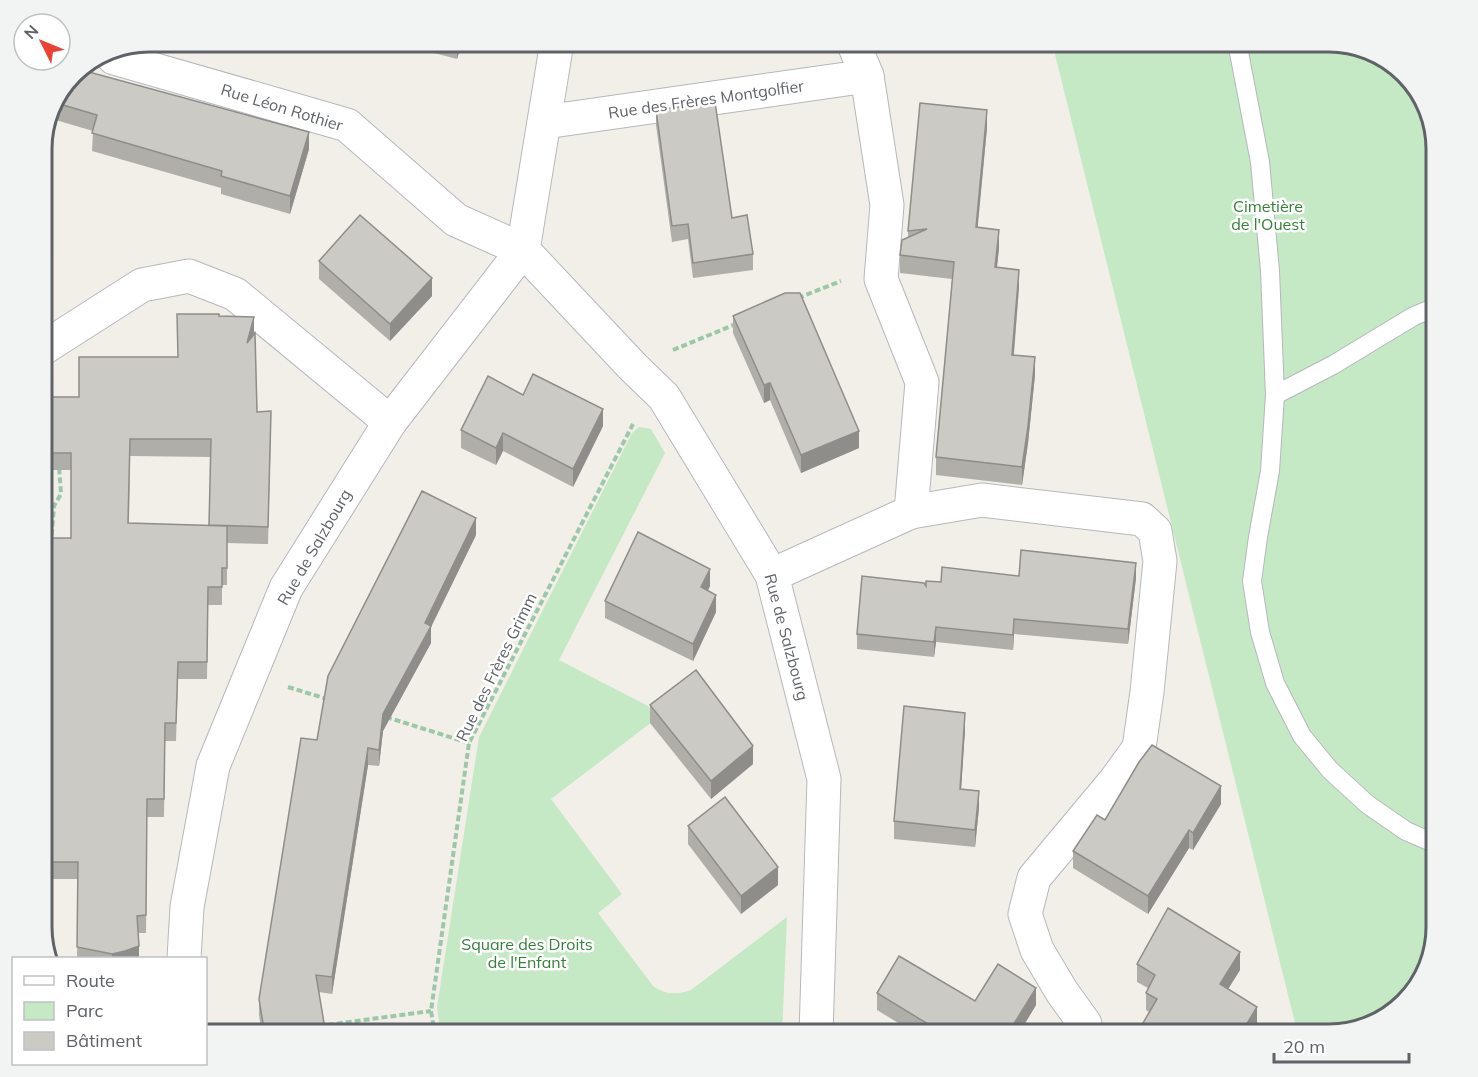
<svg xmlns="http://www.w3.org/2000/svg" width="1478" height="1077" font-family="Mulish,sans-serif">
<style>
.green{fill:#c5e8c5}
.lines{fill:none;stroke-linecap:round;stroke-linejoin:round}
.lane-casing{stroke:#b5b8bc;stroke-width:20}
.street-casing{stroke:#b5b8bc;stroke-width:35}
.path{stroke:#9cc7a9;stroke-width:4;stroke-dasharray:6 3;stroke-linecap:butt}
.lane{stroke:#fff;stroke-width:18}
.street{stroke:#fff;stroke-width:33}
.wall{fill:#afaea9;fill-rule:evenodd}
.shaded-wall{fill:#8f8d8a}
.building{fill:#cccac5;stroke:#8f8d8a;stroke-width:1.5}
.labels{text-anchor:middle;stroke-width:5;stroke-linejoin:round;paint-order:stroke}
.street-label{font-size:16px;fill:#5f6368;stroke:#fff}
.park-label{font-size:16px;fill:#348238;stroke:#fff}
.rim{fill:none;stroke:#5f6368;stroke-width:3}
</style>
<rect width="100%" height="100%" fill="#f1efe8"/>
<g class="green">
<path d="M1052 42H1329L1394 64 1425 102 1436 149V928L1414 993 1376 1024 1328 1035H1298Z"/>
<path d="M639 427 651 429 665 453 559 660 648 706 657 718 551 799 622 894 598 913 653 986C666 995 676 995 691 990L787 917 782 1035H441L437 1007 479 737 632 433Z"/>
</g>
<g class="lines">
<g class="lane-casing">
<g id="lane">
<path d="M1237 42 1260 162 1270 271 1275 395 1270 471 1258 537 1252 581 1260 632 1275 683 1302 736 1330 770 1367 804 1406 831 1436 844"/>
<path d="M1275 395 1333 365 1414 316 1436 307"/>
</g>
</g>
<g class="street-casing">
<g id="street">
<path d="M114 56V58L347 125 456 220 523 250 633 367 664 397 772 575 824 779 816 1035"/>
<path d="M545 122 867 76"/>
<path d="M42 349 142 285 189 276 235 294 390 422"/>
<path d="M911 512 982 500 1142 519 1155 531 1160 561 1147 692 1139 748 1115 781 1034 878 1025 914 1037 950 1062 992 1085 1024V1035"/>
<path d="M772 575 911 512 922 382 881 279 887 205 867 76 853 42"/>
<path d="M184 958 187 907 213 766 286 588 390 422 523 250 557 42"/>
</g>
</g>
<g class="path">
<path d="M798 298 841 281"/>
<path d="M673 350 736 324"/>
<path d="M42 546 51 544 54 506 61 494 59 465"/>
<path d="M288 687 327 699"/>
<path d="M386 717 469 743"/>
<path d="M319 1026 431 1011"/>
<path d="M257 1035 267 1034"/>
<path d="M435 1035 431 1011 469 743 633 424"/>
</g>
<use href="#lane" class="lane"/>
<use href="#street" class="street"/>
</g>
<g class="wall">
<path d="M392 42H462L457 59Z"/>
<path d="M53 102 309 149 290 214 221 194V188L92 151 93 131 49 118Z"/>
<path d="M656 110 732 218 753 254V270L693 278 688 239 672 242 656 125Z"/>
<path d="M987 128 977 228 999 248 997 267 1019 287 1014 355 1035 375 1028 443 1022 485 936 475V457L952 279 900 273V255L908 238V231Z"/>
<path d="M319 261 432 296 390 341 319 279Z"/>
<path d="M219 316 254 334 257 412 271 429 268 544 227 543V585H222V605H208L207 679H178L176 741H165L164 817H147L146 933H138L139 958H77L78 879H42V538H71V470H42V397H79L178 357ZM130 456 211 457 209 526 129 523Z"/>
<path d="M733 316 859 448 801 473 770 400 764 403 733 333Z"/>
<path d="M523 395 603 426 573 487 503 451 496 465 461 448V430Z"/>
<path d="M476 535 431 627V643L383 731 379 766 368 765 332 994 319 992 326 1035H262L259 1015V999L317 740Z"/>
<path d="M1019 576 1136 578 1128 644 1014 634 1013 650 936 642 934 657 857 649V634L926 586 941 582Z"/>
<path d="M710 586 708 590 716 612 693 661 605 618V601Z"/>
<path d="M650 705 753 764 711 799 650 723Z"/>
<path d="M965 730 961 789 979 808 975 847 894 839V821Z"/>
<path d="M1221 804 1193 850 1189 848 1148 914 1073 868V851L1105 820Z"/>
<path d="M688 826 778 885 741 914 688 844Z"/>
<path d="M1137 964 1240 970 1228 989 1257 1024 1149 1012 1146 1010V993L1148 988 1137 982Z"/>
<path d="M877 993 975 1001 1036 1005 1018 1035H918L877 1010Z"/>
</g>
<g class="shaded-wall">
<path d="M457 42H462L457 59Z"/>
<path d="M987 110V128L976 245V227Z"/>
<path d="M309 132V149L290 214V196Z"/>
<path d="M999 230V248L995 284V267Z"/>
<path d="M1019 270V287L1012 372V355Z"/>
<path d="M432 278V296L390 341V324Z"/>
<path d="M254 317V334L247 343Z"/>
<path d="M1035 357V375L1028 443 1022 485V467Z"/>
<path d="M770 383V400L764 403V385Z"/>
<path d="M603 409V426L573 487V469Z"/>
<path d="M859 431V448L801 473V455Z"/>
<path d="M503 433V451L496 465V448Z"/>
<path d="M476 518V535L431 627V643L383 731 379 766V750L383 714 425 623Z"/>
<path d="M1136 563V578L1128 644V629Z"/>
<path d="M710 569V586L701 605V587Z"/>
<path d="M716 595V612L693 661V644Z"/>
<path d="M1014 619V634L1013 650V635Z"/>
<path d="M936 627V642L934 657V642Z"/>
<path d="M965 713V730L960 807V789Z"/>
<path d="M753 746V764L711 799V781Z"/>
<path d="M368 748V765L332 994V977Z"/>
<path d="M1221 786V804L1193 850V833Z"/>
<path d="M979 791V808L975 847V830Z"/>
<path d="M1189 830V848L1148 914V896Z"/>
<path d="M778 867V885L741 914V896Z"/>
<path d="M139 946V958H112V954Z"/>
<path d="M1240 952V970L1220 1002V984Z"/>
<path d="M1036 988V1005L1018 1035H1007Z"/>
<path d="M1257 1007V1024L1251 1035H1240Z"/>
</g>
<g class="building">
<path d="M78 69 309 132 290 196 221 176 222 171 92 133 97 115 53 102Z"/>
<path d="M715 102 732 218 747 215 753 254 693 263 688 224 672 226 656 110Z"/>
<path d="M920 103 987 110 976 227 999 230 995 267 1019 270 1012 355 1035 357 1028 426 1022 467 936 457 954 262 900 255 902 240 927 229 908 231Z"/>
<path d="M360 215 432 278 390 324 319 261Z"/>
<path d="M785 293H800L859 431 801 455 770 383 764 385 733 316Z"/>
<path d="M177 314H219V316L254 317 247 343 255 333 257 412 271 411 268 527 209 525 211 439H130L128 523 227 526V568H222V587H208L207 662H178L176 723H165L164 799H147L146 915 137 916 139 946 125 951 112 954 77 947 78 862H42V538H71V453H42V397H79V357H178Z"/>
<path d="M533 374 603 409 573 469 503 433 496 448 461 430 488 376 523 395Z"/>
<path d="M422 491 476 518 425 623 431 626 383 714 379 750 368 748 332 977 316 975 326 1035H265L259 999 301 738 317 740 328 676Z"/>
<path d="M638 532 710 569 701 587 716 595 693 644 605 601Z"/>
<path d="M1021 550 1136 563 1128 629 1014 619 1013 635 936 627 934 642 857 634 862 576 924 583 926 586V581L941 582 942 567 1019 576Z"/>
<path d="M696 670 753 746 711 781 650 705Z"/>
<path d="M904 706 965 713 960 789 979 791 975 830 894 821Z"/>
<path d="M1152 745 1221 786 1193 833 1189 830 1148 896 1073 851 1097 815 1105 820 1139 762Z"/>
<path d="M725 797 778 867 741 896 688 826Z"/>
<path d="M1168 908 1240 952 1220 984 1257 1007 1240 1035H1136L1157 999 1146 993 1155 975 1137 964Z"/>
<path d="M899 956 975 1001 998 964 1036 988 1007 1035H946L877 993Z"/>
</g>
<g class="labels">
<g class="street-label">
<text transform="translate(706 99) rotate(-8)" y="6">Rue des Frères Montgolfier</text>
<text transform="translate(282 107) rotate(17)" y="6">Rue Léon Rothier</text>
<text transform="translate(314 547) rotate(-60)" y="6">Rue de Salzbourg</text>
<text transform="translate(787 637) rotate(75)" y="6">Rue de Salzbourg</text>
<text transform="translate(496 667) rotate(-64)" y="6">Rue des Frères Grimm</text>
</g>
<g class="park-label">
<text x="1268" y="212">Cimetière<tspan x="1268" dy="18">de l'Ouest</tspan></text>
<text x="527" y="950">Square des Droits<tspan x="527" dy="18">de l'Enfant</tspan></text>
</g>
</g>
<path d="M0 0H1478V1077H0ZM149 52H1329A97 97 0 0 1 1426 149V927A97 97 0 0 1 1329 1024H149A97 97 0 0 1 52 927V149A97 97 0 0 1 149 52Z" fill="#f2f3f3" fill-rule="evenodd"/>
<path class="rim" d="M149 52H1329A97 97 0 0 1 1426 149V927A97 97 0 0 1 1329 1024H149A97 97 0 0 1 52 927V149A97 97 0 0 1 149 52Z"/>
<rect x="12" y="957" width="195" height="108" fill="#ffffff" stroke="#bfc1c3" stroke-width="1.5"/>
<rect x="24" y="976" width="30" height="9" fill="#ffffff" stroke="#bfc1c3" stroke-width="1.5"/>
<text x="66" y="987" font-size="18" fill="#5f6368">Route</text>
<rect x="24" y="1002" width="30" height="18" fill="#c5e8c5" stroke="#bfc1c3" stroke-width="1.5"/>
<text x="66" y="1017" font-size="18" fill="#5f6368">Parc</text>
<rect x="24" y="1032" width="30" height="18" fill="#cccac5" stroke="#bfc1c3" stroke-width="1.5"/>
<text x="66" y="1047" font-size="18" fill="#5f6368">Bâtiment</text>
<g transform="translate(42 42) rotate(313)"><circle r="28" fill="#ffffff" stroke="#bfc1c3" stroke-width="1.5"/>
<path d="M0-4.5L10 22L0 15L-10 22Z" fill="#ea4335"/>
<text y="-9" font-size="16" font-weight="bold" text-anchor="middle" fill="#5f6368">N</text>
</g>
<path d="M1274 1053v9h135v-9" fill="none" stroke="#5f6368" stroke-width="3"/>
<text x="1283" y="1053" font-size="18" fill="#5f6368" stroke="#ffffff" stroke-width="4.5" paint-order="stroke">20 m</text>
</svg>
